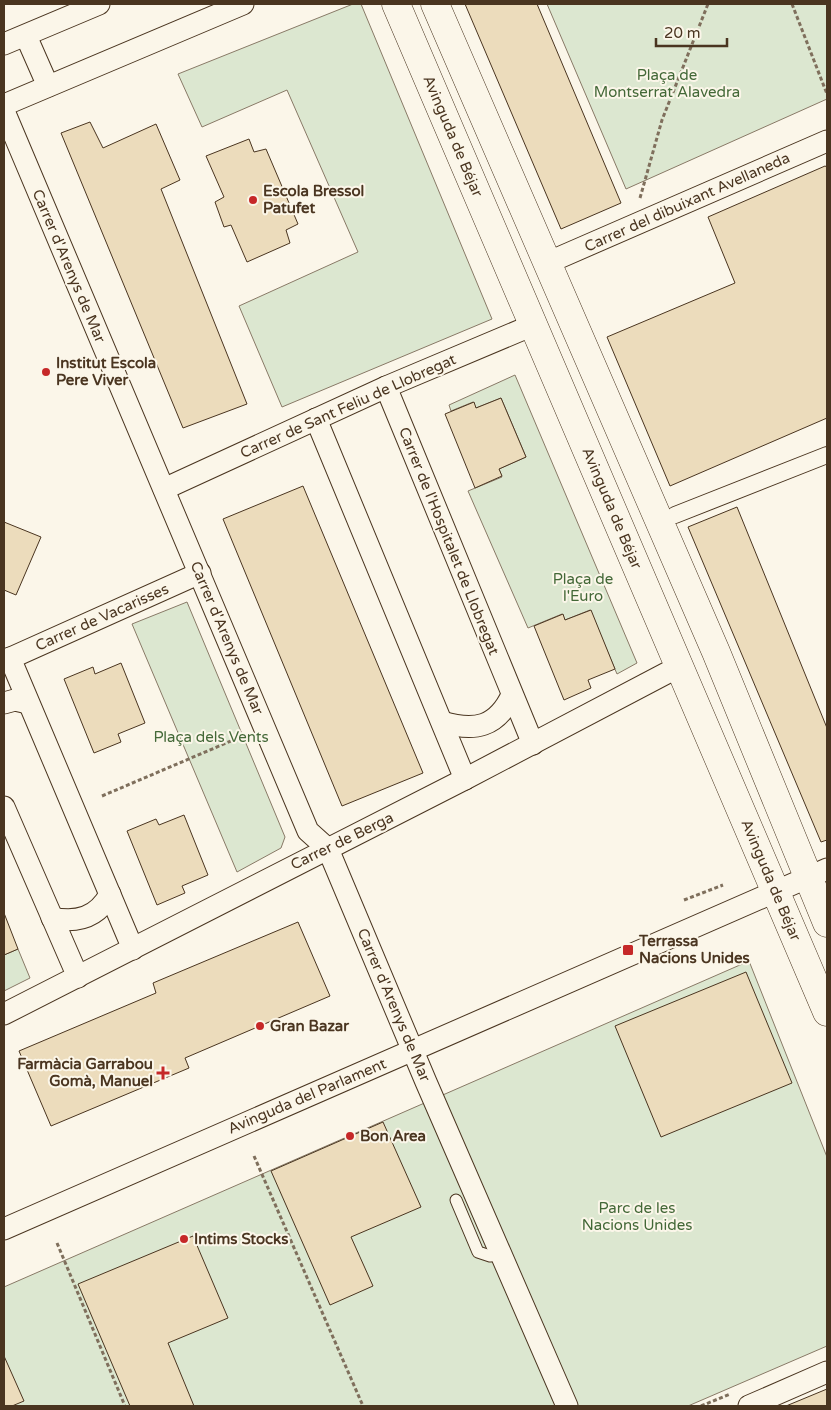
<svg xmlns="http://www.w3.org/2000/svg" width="831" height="1410" font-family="'Varela Round',sans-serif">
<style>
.green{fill:#dce7d0;stroke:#887966}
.building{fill:#ecdcbc;stroke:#4a3520}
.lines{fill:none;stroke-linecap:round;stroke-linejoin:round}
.service-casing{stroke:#4a3520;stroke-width:13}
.pedestrian-casing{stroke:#4a3520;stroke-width:18}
.minor-casing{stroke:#4a3520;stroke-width:23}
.secondary-casing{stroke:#4a3520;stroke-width:29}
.path{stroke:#7f6f5c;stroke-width:3;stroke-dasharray:4 2.5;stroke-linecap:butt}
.service{stroke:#fbf6e9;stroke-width:11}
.pedestrian{stroke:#fbf6e9;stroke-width:16}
.minor{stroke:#fbf6e9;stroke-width:21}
.secondary{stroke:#fbf6e9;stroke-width:28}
.poi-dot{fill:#c62828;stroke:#fbf6e9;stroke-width:2}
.labels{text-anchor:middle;stroke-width:4;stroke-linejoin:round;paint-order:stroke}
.park-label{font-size:15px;fill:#436837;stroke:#fbf6e9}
.street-label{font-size:15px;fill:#4a3520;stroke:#fbf6e9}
.poi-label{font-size:15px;font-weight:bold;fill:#4a3520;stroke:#fbf6e9;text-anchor:start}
</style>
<rect width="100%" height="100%" fill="#fbf6e9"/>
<g class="green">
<path d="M353 4H361L492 319 282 407 239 306 358 252 287 90 202 127 178 74Z"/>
<path d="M547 4H827V99L626 189Z"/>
<path d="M515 375 637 663 617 674 590 610 565 620 562 614 528 628 468 491 502 477 499 469 526 457 501 398 476 408 473 402 451 411 449 405Z"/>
<path d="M187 602 285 837 281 848 237 872 132 624Z"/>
<path d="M18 949 30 978 4 991V955Z"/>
<path d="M749 961 827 1157V1346L688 1406H4V1287Z"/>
</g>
<g class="building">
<path d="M465 4H537L621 203 561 229Z"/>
<path d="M90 122 103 148 156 124 180 180 161 189 247 404 183 428 61 133Z"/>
<path d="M249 139 254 152 266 149 298 224 286 230 290 243 247 262 231 225 224 227 215 202 224 197 206 156Z"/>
<path d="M825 166 827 167V418L670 486 607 337 735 283 708 217Z"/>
<path d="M501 398 526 457 499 469 502 476 475 488 445 414 474 402 476 408Z"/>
<path d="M303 486 423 773 342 806 223 519Z"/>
<path d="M737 507 827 728V840L821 842 688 527Z"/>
<path d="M4 522 41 537 16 595 4 590Z"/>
<path d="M591 610 615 669 588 680 591 688 564 700 534 626 563 614 565 620Z"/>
<path d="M121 663 145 723 118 734 121 742 94 753 64 679 93 667 95 674Z"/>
<path d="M184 815 208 875 182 886 185 893 157 905 127 831 156 819 159 825Z"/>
<path d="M4 913 18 949 4 955Z"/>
<path d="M298 922 330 996 185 1058 189 1068 51 1126 19 1051 156 993 153 983Z"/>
<path d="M746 972 792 1083 661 1137 615 1026Z"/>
<path d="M383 1122 421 1207 351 1237 373 1286 330 1305 271 1171Z"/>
<path d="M193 1236 228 1318 168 1343 194 1406H130L78 1284Z"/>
<path d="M4 1356 24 1401 12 1406H4Z"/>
<path d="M827 1389V1406H786Z"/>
</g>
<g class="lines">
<g class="service-casing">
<path id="service" d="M456 1200 478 1252 490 1256 501 1254"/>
</g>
<g class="pedestrian-casing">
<path id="pedestrian" d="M675 515 827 455"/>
</g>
<g class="minor-casing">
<g id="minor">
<path d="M26 36 48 86"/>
<path d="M4 44 99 4"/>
<path d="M4 105 243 4"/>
<path d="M4 111 308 831 328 849 426 1082 567 1406"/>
<path d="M547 263 827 141"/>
<path d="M386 387 533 744"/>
<path d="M316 419 465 779"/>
<path d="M164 489 386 387 533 325"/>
<path d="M10 658 133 949"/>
<path d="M4 661 200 573"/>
<path d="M4 703 15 700 28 703"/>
<path d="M442 722C475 732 497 727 512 695"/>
<path d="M4 807 78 977"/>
<path d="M52 918C77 923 97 918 110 894"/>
<path d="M4 1014 465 779 680 666"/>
<path d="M4 1229 827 869"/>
<path d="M749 1406 827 1372"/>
</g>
</g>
<g class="secondary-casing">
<g id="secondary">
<path d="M396 4 827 1012"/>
<path d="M435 4 716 652 827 923"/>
</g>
</g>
<g class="path">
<path d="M792 4 827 94"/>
<path d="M640 198 662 120 708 4"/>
<path d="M102 796 245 735"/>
<path d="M684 900 723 885"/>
<path d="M254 1156 363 1406"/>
<path d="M57 1243 125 1406"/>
<path d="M701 1406 730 1394"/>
</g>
<use href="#service" class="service"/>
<use href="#pedestrian" class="pedestrian"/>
<use href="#minor" class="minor"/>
<use href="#secondary" class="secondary"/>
</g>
<g class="poi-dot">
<circle cx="253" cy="200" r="5"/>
<circle cx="46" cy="372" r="5"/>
<rect x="622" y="944" width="12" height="12" rx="2.5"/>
<circle cx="260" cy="1026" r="5"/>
<path d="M160.5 1065.5h5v5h5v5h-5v5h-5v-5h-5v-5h5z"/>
<circle cx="350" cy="1136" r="5"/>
<circle cx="184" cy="1239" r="5"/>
</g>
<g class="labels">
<g class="park-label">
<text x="667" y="80">Plaça de<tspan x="667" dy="17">Montserrat Alavedra</tspan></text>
<text x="583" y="584">Plaça de<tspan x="583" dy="17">l'Euro</tspan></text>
<text x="211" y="742">Plaça dels Vents</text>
<text x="637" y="1213">Parc de les<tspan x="637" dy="17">Nacions Unides</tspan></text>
</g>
<g class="street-label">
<text transform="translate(453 136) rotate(67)" y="5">Avinguda de Béjar</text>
<text transform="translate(687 202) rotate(-24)" y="5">Carrer del dibuixant Avellaneda</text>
<text transform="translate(69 266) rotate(67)" y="5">Carrer d'Arenys de Mar</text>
<text transform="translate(348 406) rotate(-24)" y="5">Carrer de Sant Feliu de Llobregat</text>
<text transform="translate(612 508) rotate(67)" y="5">Avinguda de Béjar</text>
<text transform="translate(449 541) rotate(68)" y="5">Carrer de l'Hospitalet de Llobregat</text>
<text transform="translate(102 617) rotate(-24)" y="5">Carrer de Vacarisses</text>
<text transform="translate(227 638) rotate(67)" y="5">Carrer d'Arenys de Mar</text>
<text transform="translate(342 841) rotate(-26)" y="5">Carrer de Berga</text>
<text transform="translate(771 880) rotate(67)" y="5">Avinguda de Béjar</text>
<text transform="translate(394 1005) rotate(67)" y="5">Carrer d'Arenys de Mar</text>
<text transform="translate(307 1096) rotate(-23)" y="5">Avinguda del Parlament</text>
</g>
<g class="poi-label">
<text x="263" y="196">Escola Bressol<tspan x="263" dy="17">Patufet</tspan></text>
<text x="56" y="368">Institut Escola<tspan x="56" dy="17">Pere Viver</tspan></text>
<text x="639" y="946">Terrassa<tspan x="639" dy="17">Nacions Unides</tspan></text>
<text x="270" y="1031">Gran Bazar</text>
<text x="153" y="1069" text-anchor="end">Farmàcia Garrabou<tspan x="153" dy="17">Gomà, Manuel</tspan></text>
<text x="360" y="1141">Bon Area</text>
<text x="194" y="1244">Intims Stocks</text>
</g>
</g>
<rect width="831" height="1410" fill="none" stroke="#4a3520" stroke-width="10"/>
<path d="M656 38v8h71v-8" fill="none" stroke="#4a3520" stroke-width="2.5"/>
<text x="664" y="38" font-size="15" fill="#4a3520" stroke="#fbf6e9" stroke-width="4" paint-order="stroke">20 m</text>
</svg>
